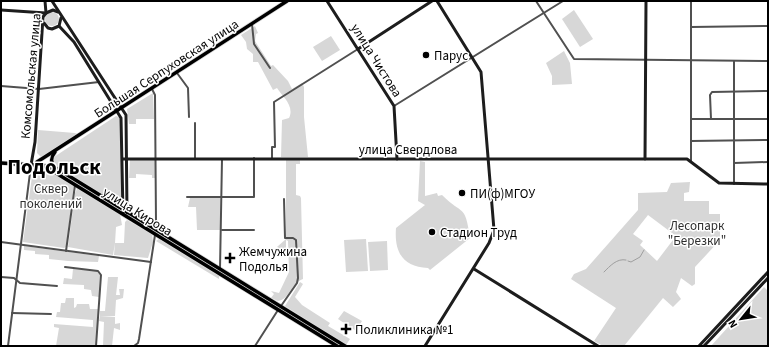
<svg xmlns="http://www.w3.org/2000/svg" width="769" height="347" font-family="'Source Sans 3',sans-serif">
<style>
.green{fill:#d7d7d7;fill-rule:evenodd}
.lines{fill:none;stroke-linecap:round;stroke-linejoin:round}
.stream{stroke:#9e9e9e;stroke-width:1}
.primary-casing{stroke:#dbdbdb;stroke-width:5}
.street{stroke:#505050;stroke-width:2}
.secondary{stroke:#1d1d1d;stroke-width:3}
.primary{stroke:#000;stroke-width:3.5}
.poi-dot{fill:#000;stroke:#fff;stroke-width:1.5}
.labels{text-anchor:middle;stroke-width:3;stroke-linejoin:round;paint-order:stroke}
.poi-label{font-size:13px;fill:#000;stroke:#fff;text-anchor:start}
.street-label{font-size:13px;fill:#000;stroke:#fff}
.park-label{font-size:13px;fill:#2e2e2e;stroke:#fff}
.town-label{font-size:21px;font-weight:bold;fill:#000;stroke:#fff}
</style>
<rect width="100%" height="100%" fill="#fff"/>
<g class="green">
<path d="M574 10 593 39 580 47 562 19Z"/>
<circle cx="52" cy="19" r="7"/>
<path d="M255 26 258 33 256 34 255 41 271 66 273 65 288 81 292 89 302 83 304 87V117L308 157H281L282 120 289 118C295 106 282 96 277 88L273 90 258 62H253V54L247 49 246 42 241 35Z"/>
<path d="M331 36 340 50 322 61 313 47Z"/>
<path d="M564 51 570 63 572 84 552 85V76L546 63Z"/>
<path d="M153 93 154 119H136V124H129L127 109Z"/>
<path d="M116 116 121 118 122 202 118 204 54 165V157Z"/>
<path d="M38 130 75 133 77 134 41 157 37 153Z"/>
<path d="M286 159 300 160V164H296V195L300 196 301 198 303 279C290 284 290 299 278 301L271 298 274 294 271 291 279 293 289 272 288 241 286 240V254L277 247 286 239Z"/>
<path d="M130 160H155V178H152V175L136 174V178H129Z"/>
<path d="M420 161 425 162V196L437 193 438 196 442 195C463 216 465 203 470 238L430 270 428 268C403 267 394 252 396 228L425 205 418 201Z"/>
<path d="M33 169 53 172 74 184 66 247 64 248 23 242Z"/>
<path d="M690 182 689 192 684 193V201H709V214H720V240L695 267V284L692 286 681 278 676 292 681 299 673 307 663 298 624 346H603L594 341 616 308 571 279 574 274 586 269 638 210V193L667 192 671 183ZM648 215 676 236 657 261 640 245 643 241 633 234Z"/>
<path d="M78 187 120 214 122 225 116 227 115 243H124L125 222 127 220 152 234 153 242 148 258 114 255 115 243 113 255 68 247 75 193Z"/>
<path d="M190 198H220V230H197L196 207H188Z"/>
<path d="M159 239 219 276V279L156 241Z"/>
<path d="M366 239 368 271 346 272 344 240Z"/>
<path d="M387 241 388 270 370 271 368 242Z"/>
<path d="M24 246 99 256 98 262 68 261 49 259V255L35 254V251L24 250Z"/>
<path d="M73 269 98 271 100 275 99 297 92 296 91 290 84 289V285L63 284 64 278 72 279Z"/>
<path d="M108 277H118L116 295H120L119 289H124L123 298 116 300 115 316H100V311H105Z"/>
<path d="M300 282 303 284 295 297 302 305 330 323 328 326 350 339 346 345 285 306Z"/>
<path d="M764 287 768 291V346H711Z"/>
<path d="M66 298H74V308L76 307 77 304H89L90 309H98L96 346H56L59 328 54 327V324L93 327V320L56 317 57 312H60L61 303H65Z"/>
<path d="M344 311 362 321 356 331 338 319Z"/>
<path d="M100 316 115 317V324L120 323V330L114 328 112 346H103L104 322 99 321Z"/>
</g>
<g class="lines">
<g class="stream">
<path d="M628 261 631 262 640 257 644 250"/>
<path d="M604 272C610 266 617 258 626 260"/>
</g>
<g class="primary-casing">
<g id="primary">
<path d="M55 152C51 157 50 163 55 168"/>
<path d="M37 162 287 1"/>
<path d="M38 162 337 346"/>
<path d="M1 163 49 166 56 168 345 346"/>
</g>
</g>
<g class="street">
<path d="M536 1 574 59 768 61"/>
<path d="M691 1V161"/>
<path d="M252 24 254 44 270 68"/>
<path d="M691 27 768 26"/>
<path d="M177 73 188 88 189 117"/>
<path d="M1 86 39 89 99 82"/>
<path d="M152 89 155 95 156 223 154 228"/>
<path d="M394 106 563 1"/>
<path d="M691 119H768"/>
<path d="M711 119 710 95 712 92 768 91"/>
<path d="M195 123V158"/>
<path d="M691 141 768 140"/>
<path d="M272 158V147H275L274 102 358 49"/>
<path d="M734 163 768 162"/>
<path d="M734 184V61"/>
<path d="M187 197H254V158"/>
<path d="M222 230H254"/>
<path d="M1 242 151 262"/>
<path d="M66 251 75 185"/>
<path d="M65 267 98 271 101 275 96 346"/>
<path d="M220 269 222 159"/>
<path d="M1 277 14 278 20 283 57 286"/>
<path d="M281 306 297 283 298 278 296 240 293 238H285L284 199"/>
<path d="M12 313 51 314"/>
<path d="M8 346 31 165"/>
<path d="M134 346 138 343 139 339 155 235"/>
<path d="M255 346 278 310"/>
</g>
<g class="secondary">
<path d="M52 1 126 115 127 213"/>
<path d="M327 1 394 106 397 159"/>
<path d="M1 10 46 13"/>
<path d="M46 13 53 10 58 12"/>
<path d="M44 23 48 28 52 29 59 26 61 18"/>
<path d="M59 26 74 42 121 118 123 213"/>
<path d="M358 49 432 1"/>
<path d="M123 159H687L719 183 768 184"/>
<path d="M645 159 646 1"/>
<path d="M31 165 35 142 43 17 46 13 45 1"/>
<path d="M474 269 598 346"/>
<path d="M425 346 489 243 494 230 481 72 437 1"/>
<path d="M699 346 768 272"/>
<path d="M704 346 768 278"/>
</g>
<use href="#primary" class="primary"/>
</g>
<g class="poi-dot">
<circle cx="426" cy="55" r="4"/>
<circle cx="462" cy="193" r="4"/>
<circle cx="432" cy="232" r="4"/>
<path d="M228 252h4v4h4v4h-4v4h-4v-4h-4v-4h4z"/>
<path d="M344 323h4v4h4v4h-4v4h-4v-4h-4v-4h4z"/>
</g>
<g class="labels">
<g class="poi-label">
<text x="434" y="60">Парус</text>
<text x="470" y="198">ПИ(ф)МГОУ</text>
<text x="440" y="237">Стадион Труд</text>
<text x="239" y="256">Жемчужина<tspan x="239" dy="15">Подолья</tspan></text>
<text x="355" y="334">Поликлиника №1</text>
</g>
<g class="street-label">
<text transform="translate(377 60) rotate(58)" y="5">улица Чистова</text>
<text transform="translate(166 68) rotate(-33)" y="5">Большая Серпуховская улица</text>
<text transform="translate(30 76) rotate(-85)" y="5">Комсомольская улица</text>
<text x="408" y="154">улица Свердлова</text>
<text transform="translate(138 211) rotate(32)" y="5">улица Кирова</text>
</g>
<g class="park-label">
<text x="51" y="193">Сквер<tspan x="51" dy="15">поколений</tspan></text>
<text x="697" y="230">Лесопарк<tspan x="697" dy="15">"Березки"</tspan></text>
</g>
<g class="town-label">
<text x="54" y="174">Подольск</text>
</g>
</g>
<rect width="769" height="347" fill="none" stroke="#000000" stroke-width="4"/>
<g transform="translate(741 319) rotate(240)" stroke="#ffffff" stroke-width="3" paint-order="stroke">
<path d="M0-3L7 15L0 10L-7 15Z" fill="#000000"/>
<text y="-6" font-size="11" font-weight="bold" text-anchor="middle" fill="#000000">N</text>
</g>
</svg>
